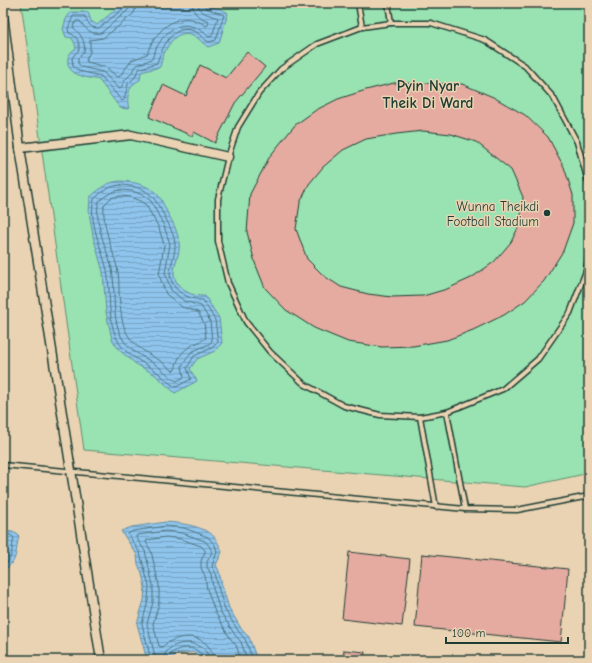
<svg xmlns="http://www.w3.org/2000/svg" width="592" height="663" font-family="'Comic Neue',sans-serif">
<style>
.pitch{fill:#99e2b1;stroke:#5c9072}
.water{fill:url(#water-rules);stroke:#628fa3}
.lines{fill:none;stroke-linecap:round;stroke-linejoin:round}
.shore{stroke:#4c737e;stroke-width:1}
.building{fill:#e5aba1;stroke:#1f3d34;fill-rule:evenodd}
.lane-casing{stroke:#1f3d34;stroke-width:7}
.street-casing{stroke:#1f3d34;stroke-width:11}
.lane{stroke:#ead3b3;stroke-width:4}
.street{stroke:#ead3b3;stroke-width:8}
.poi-dot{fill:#1f3d34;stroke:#ead3b3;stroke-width:1.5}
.labels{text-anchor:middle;stroke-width:3;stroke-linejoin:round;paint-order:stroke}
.poi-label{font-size:13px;fill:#1f3d34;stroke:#ead3b3;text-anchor:end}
.quarter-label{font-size:15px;font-weight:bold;fill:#1f3d34;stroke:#ead3b3}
</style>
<defs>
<pattern id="water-rules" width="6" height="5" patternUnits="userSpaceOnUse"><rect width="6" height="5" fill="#8fc5ed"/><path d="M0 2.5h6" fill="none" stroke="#74a1c1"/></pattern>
</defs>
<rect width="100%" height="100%" fill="#ead3b3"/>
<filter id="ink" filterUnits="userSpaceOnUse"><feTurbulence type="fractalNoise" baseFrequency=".025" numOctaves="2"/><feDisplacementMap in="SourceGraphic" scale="8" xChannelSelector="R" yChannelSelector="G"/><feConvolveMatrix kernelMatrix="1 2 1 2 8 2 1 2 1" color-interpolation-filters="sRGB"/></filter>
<g filter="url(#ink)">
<path class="pitch" d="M21 3H589V473L525 487 84 450Z"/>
<g class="water">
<path d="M123 3C146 3 213 0 228 13L219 43 208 47C203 44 199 38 193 35 174 27 163 52 160 67L141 72 140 80C128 85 126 98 129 109L120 108 99 80C87 77 65 76 68 58 69 54 72 50 76 49L75 44 72 38 66 37 63 29 66 19 71 12H88L91 21 97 25Z"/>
<path d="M121 181C134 182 149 185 158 195 162 200 165 208 168 214 173 222 178 233 179 242 181 253 174 263 174 273 175 288 191 297 205 296L219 318 222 343 215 351 197 359 190 369 197 381 175 393 154 374 136 364 119 350 112 339 106 312 103 272 93 236 89 212 90 197C101 188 106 182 121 181Z"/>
<path d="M3 521 7 530 17 534 19 536C15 551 19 562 3 570Z"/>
<path d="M166 522C180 523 197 525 210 533 216 537 219 545 222 552L216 565 219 571 222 586 229 608 242 630 249 637 257 660H201L194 652 177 654 172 657V660H147L137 624 144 600 145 587 142 574 138 564 137 555 121 531 132 527Z"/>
</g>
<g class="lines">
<g class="shore">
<path d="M125 3 124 8 99 28C91 29 87 23 85 16H73L68 29 69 33C77 35 80 43 79 50L75 54 72 58 73 66 79 71 101 76 122 101 124 100 128 84 135 77 138 70 144 67 157 63C162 47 174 21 196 32 201 35 204 40 209 42L216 40 224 15 206 8 203 3"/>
<path d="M131 3 130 7 127 11 101 33C90 35 85 28 80 21H76L73 27C80 34 86 40 84 52L78 58V63L81 67 103 72 119 89 121 88 125 80 131 74 135 66 152 59C161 31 183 12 209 37L212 36 218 18C210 14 199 15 198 3"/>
<path d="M137 3 134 13 119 26 103 38 90 40V52L86 60 87 62 106 67 117 77H119L132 60 147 54C156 28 181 7 206 26L208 25 209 21C200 18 193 15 192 3"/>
<path d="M121 185C149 187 153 195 165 217 169 225 174 235 175 243 176 253 170 265 170 274 172 292 188 299 203 300L215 320 218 342 212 348 194 356 187 368 191 379 176 387C169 384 164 377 157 372 143 361 124 356 116 337 107 316 111 292 107 270 102 249 88 221 94 199 103 191 109 186 121 185Z"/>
<path d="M121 190 132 191 143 195 151 201 164 226 170 244 165 273 171 290 184 301 201 306 210 321 212 341 209 344 191 352 182 366 184 377 177 381C171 379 166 372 160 368 147 357 129 353 121 336 111 315 116 291 112 269 107 249 93 221 99 201 107 195 111 191 121 190Z"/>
<path d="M121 196 130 197 140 201 146 205 159 228 164 245 159 275 166 294 182 307 198 312 204 323 206 338C193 346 184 346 177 362 176 365 176 368 174 371 169 369 165 363 159 360 124 341 122 331 119 292 119 284 119 275 117 267 112 247 102 226 104 205L111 198Z"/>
<path d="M3 531C6 535 12 534 14 538 11 548 14 560 3 565"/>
<path d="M151 660 142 624 148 601 149 586 140 553 128 534 133 531 166 526 184 528 208 537 215 545 217 552 212 566 215 572 218 587 225 610 239 632 245 639 253 660"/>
<path d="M156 660 147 624 153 602V585L145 551 136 537 137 535 166 531 182 533 205 541 210 547 212 552 207 562V567L211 574 213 588 220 611 235 635 241 642 247 660"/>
<path d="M164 660C163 639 207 636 209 660"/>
<path d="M169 660C168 646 201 642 204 660"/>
<path d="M215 660C214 654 212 650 208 646 197 632 174 636 162 647L159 646 153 624 159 603V585L151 551 146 542 147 540 166 537 181 539 201 546 205 550V552L201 561V568L205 576 207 589 215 612 230 638 236 645 241 660"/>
</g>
</g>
<g class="building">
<path d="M247 52 265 67 235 103 215 143 194 132 192 136 149 117 163 85 186 96 200 65 226 78Z"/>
<path d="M394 83 462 84 493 97 525 115 548 137 564 167 573 195V223L563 251 544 281 525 301 504 315 473 330 447 340 413 346 382 347 348 342 314 328 286 310 265 288 255 263 247 232 250 194 270 156 295 125 316 110 338 99 366 90ZM423 131 451 134 476 142 511 170 523 197 520 224 511 242 494 262 471 278 447 289 423 296 392 297 368 294 341 287 324 276 307 259 296 229 300 203 309 184 323 167 343 150 366 139 396 134Z"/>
<path d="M349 552 410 559 402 626 342 619Z"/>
<path d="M422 554 568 569 561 642 415 627Z"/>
<path d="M344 650 365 652 364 660H343Z"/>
</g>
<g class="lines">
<g class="lane-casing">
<g id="lane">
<path d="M358 3 362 27"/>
<path d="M388 3 391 23"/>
<path d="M589 185 577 142 553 97 525 66 485 40 431 23H391L362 27 317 44 281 69 259 93 238 127 228 157 218 199V241L228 283 246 322 270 352 304 384 344 406 380 415 420 417 447 412 503 389 538 359 570 313 586 271 589 253"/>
<path d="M447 412 465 509"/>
<path d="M420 417 436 507"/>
<path d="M3 465 465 509 517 510 589 496"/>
</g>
</g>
<g class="street-casing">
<g id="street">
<path d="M3 15 20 148 101 660"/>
<path d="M20 148 131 135 228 157"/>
</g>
</g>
<use href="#lane" class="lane"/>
<use href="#street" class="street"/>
</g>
</g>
<circle class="poi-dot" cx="547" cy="213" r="4"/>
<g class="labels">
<g class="poi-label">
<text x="539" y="211">Wunna Theikdi<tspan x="539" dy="15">Football Stadium</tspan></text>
</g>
<g class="quarter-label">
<text x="428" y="91">Pyin Nyar<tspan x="428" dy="17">Theik Di Ward</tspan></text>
</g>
</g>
<rect width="592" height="663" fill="none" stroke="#ead3b3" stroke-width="16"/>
<rect x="8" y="8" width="576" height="647" fill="none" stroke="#1f3d34" stroke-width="1.5" filter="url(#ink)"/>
<path d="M446 637v6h122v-6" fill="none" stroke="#1f3d34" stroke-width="2"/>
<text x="452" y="637" font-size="12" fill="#1f3d34" stroke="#ead3b3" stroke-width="3" paint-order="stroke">100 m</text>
</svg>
